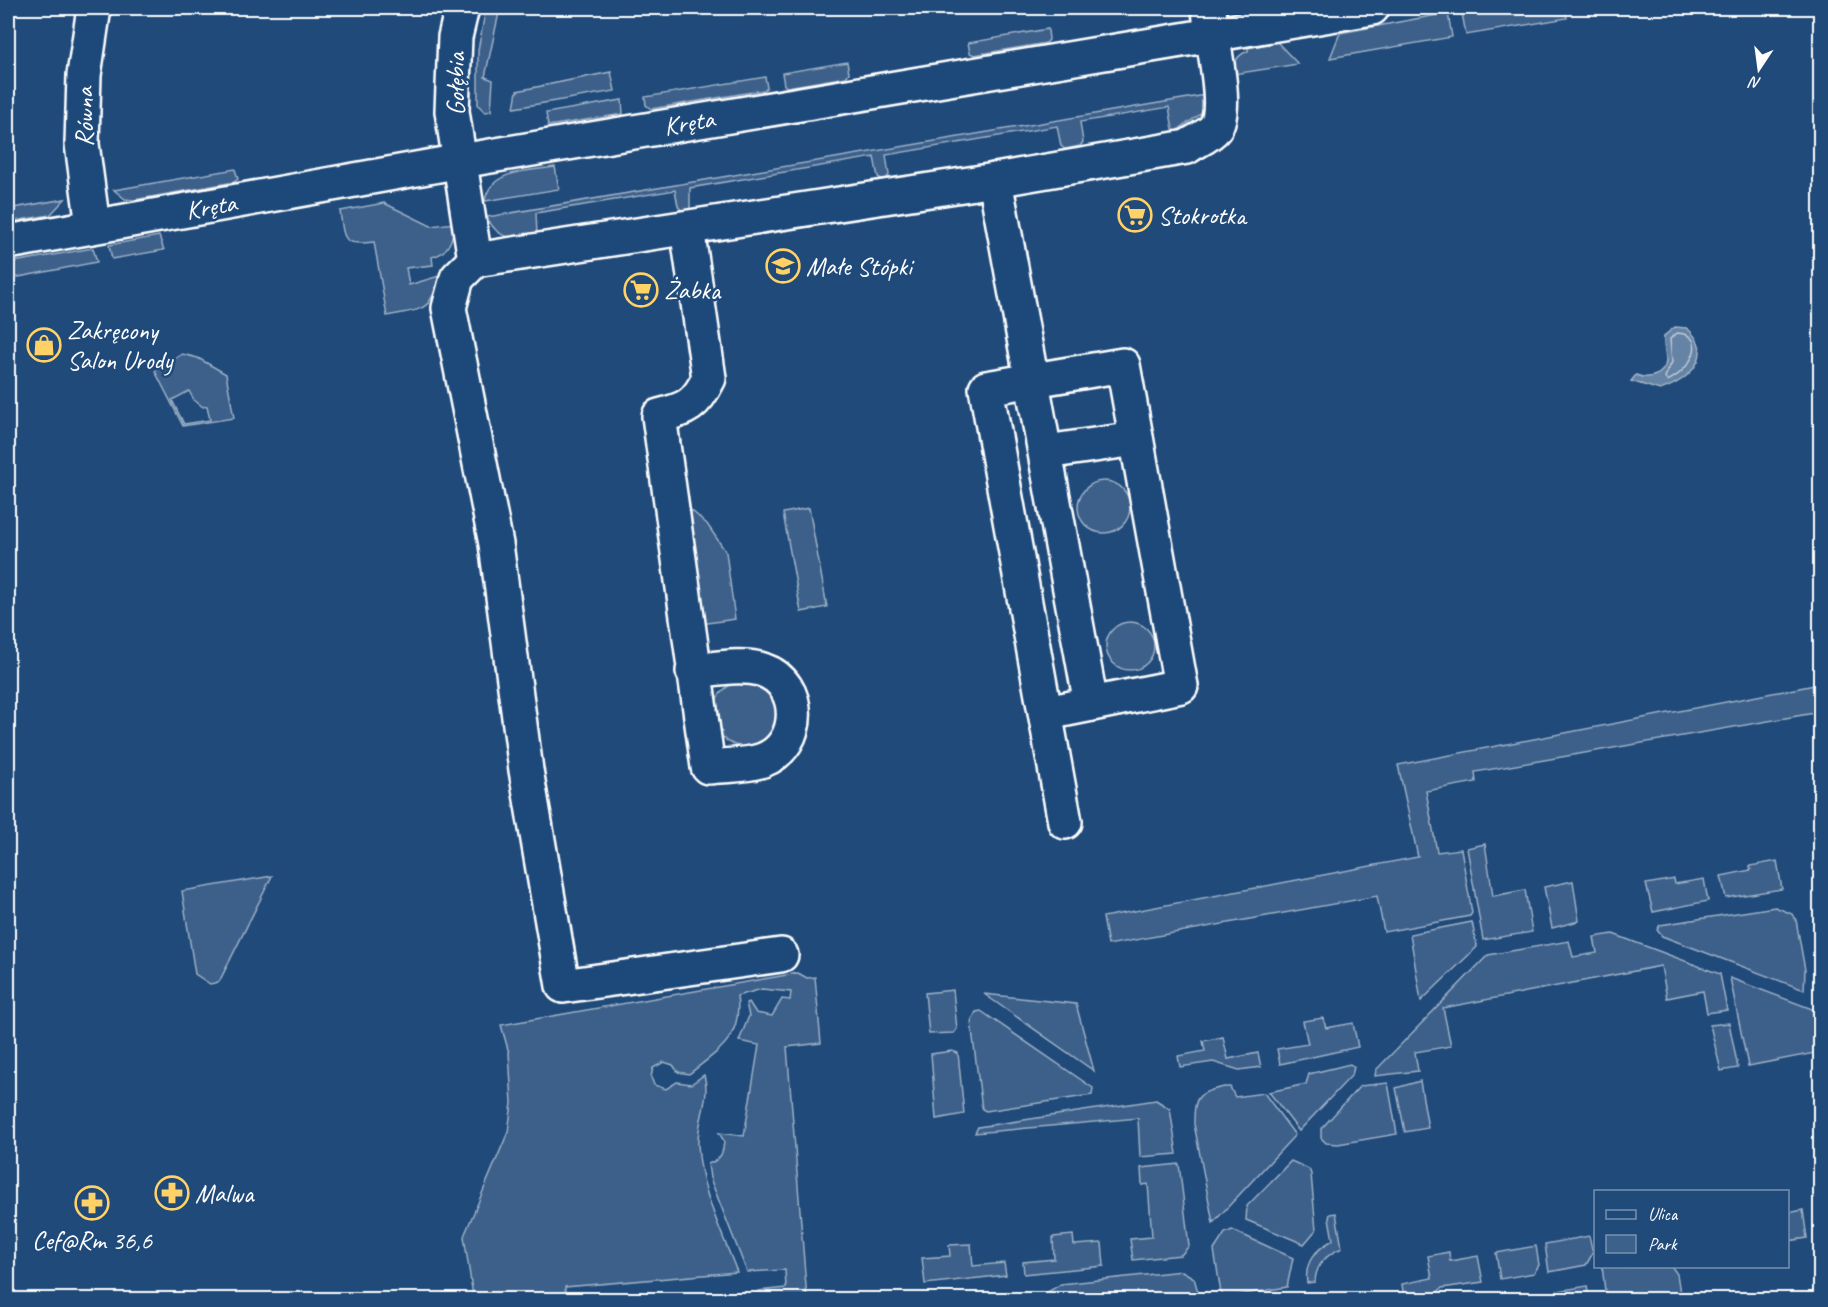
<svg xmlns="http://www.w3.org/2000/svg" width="1828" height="1307" font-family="Caveat,sans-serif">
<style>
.green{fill:#3c618b;stroke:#9eb0c5;stroke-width:1.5;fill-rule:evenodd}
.water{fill:#6583a4;stroke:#a3b5c8;stroke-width:1.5}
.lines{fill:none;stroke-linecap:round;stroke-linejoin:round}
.shore{stroke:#c1cddb;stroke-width:1.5}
.minor-casing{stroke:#fff;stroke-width:38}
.minor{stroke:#1f4a7a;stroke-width:33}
.labels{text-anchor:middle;stroke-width:5;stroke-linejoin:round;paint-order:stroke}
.street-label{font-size:26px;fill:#fff;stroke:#1f4a7a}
.poi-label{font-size:26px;fill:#fff;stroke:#1f4a7a;text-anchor:start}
</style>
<rect width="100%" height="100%" fill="#1f4a7a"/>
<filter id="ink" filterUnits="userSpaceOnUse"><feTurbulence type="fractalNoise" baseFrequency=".0167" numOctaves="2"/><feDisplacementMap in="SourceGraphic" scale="12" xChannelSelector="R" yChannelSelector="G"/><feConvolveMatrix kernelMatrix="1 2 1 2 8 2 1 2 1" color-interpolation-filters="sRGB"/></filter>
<g filter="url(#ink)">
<g class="green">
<path d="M486 8H500L485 77 493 80 491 111 485 112 478 105V50Z"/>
<path d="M1493 8H1565L1567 18 1466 35 1462 13Z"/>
<path d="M1448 13 1452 37 1330 58 1340 33Z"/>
<path d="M1048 29 1049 40 1046 43 974 55 970 53 968 43Z"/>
<path d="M1277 42 1298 64 1234 74C1233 63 1237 55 1248 51V48Z"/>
<path d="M847 62 849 73 846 77 787 87 784 85 782 73Z"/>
<path d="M611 72 615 91 514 108 517 91Z"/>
<path d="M765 77 767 87 764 90 651 109 646 105 645 97Z"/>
<path d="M1206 95 1202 113 1176 131 1173 129 1169 107 1080 122 1083 142 1080 146 1065 149 1061 146 1057 126 886 155 889 175 885 181 878 177 874 157 690 188V212L683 213 678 206 675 190 536 213 537 236C514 239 498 241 487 217Z"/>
<path d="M622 100 623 114 548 126 546 113Z"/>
<path d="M555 167 559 189 485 201C490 169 530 171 555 167Z"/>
<path d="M235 169 238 179 234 182 134 200 125 199 114 190Z"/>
<path d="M65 199 50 215 8 222V209Z"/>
<path d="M384 203 431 226 454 223C453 239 449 253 432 257L433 265 406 268 409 285 439 276C430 315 421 308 387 316L374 242C342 246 344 240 340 211Z"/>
<path d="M159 236 164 250 112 259 109 245Z"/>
<path d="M93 248 97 262 8 279V263Z"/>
<path d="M182 354 198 358 226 374 234 418 183 426 155 371ZM189 391 194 400 203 407 207 406 210 420 184 424 172 400Z"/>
<circle cx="1104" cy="507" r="26"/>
<path d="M683 503 707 524 726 552 735 619 701 624Z"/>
<path d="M809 508 827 607 801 612 783 513Z"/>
<circle cx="1130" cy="646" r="24"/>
<circle cx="746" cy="714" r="33"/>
<path d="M1820 684V712L1475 772 1476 782 1426 791 1437 852 1461 849 1472 913 1470 916 1384 932 1377 896 1108 945 1103 917 1418 857 1398 765Z"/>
<path d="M1485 844 1493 896 1525 890 1532 932 1483 940 1467 848Z"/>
<path d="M1777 861 1782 889 1726 898 1721 876 1751 870 1750 866Z"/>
<path d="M272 876 219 982 210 984 195 974 182 891Z"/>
<path d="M1674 879 1675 884 1704 879 1708 901 1653 912 1646 884Z"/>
<path d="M1573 881 1579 921 1552 928 1544 887Z"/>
<path d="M1775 907 1792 914 1796 920 1805 970 1804 990 1662 936 1657 930 1660 925Z"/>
<path d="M1472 922 1477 947 1421 1001 1410 934Z"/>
<path d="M1613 934 1720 974 1727 1010 1707 1013 1703 991 1667 998 1661 966 1443 1008 1451 1046 1415 1052 1418 1071 1375 1076 1376 1070 1488 955 1569 941 1573 957 1597 953 1594 937Z"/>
<path d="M798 973 807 978 815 977 821 1043 787 1047 807 1299H755L758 1291 786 1288 785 1270 747 1272 710 1178 708 1164C721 1159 723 1154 724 1141L719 1133 744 1136 759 1045 739 1041 749 1016 746 1003 749 1002 756 1013 772 1016 782 999 790 1000 791 992 762 989 737 996C743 1038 718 1051 689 1074L678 1072 673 1065 664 1062 653 1068 651 1077 654 1085 666 1089 677 1082 691 1084 704 1075C711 1098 697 1121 698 1144 700 1189 721 1230 737 1272L565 1287V1297L542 1299V1296L489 1300 487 1294 473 1296 464 1236 508 1132 512 1103 509 1053 501 1025Z"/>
<path d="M1730 978 1820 1012V1052L1748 1066Z"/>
<path d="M953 990 957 1029 954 1033 929 1034 925 993Z"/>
<path d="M984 994 1076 1004 1094 1071Z"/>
<path d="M981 1011 1093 1088 1092 1095 986 1111 982 1109 971 1022 976 1012Z"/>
<path d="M1323 1018 1326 1028 1353 1023 1358 1047 1280 1064 1277 1049 1308 1044 1303 1021Z"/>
<path d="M1729 1023 1738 1068 1721 1071 1710 1025Z"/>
<path d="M1223 1037 1228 1059 1258 1053 1261 1067 1239 1070 1213 1062 1180 1067 1178 1056 1205 1051 1203 1041Z"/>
<path d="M952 1051 958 1053 964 1114 936 1119 931 1054Z"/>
<path d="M1350 1064 1354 1067 1352 1075 1299 1131 1269 1092 1306 1084 1309 1074Z"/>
<path d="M1420 1081 1428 1128 1405 1132 1396 1088Z"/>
<path d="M1388 1083 1397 1134 1338 1144 1326 1143 1321 1138V1129L1360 1086Z"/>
<path d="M1224 1087H1230L1235 1097 1264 1093 1295 1135 1213 1223 1194 1124C1194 1096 1197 1093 1224 1087Z"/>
<path d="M1156 1100 1170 1109 1177 1154 1140 1157 1138 1118 975 1133 978 1127Z"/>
<path d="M1291 1161 1309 1169 1311 1174 1316 1230 1304 1244 1246 1220 1247 1206Z"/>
<path d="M1179 1164 1189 1246 1181 1255 1133 1260 1130 1239 1152 1237 1148 1184 1142 1185 1141 1168Z"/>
<path d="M1803 1210 1807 1238 1788 1241V1213Z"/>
<path d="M1336 1213 1342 1248C1326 1255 1316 1264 1315 1282L1307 1283C1304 1262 1315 1250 1333 1240L1329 1218 1330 1214Z"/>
<path d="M1232 1230 1293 1258 1287 1287 1227 1297 1221 1293 1214 1250 1225 1233Z"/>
<path d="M1073 1235 1074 1245 1102 1243 1104 1266 1024 1274 1023 1262 1054 1259 1053 1237Z"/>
<path d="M1589 1236 1593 1253 1586 1265 1549 1272 1545 1244Z"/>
<path d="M971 1244 973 1266 1004 1263 1006 1275 925 1284 922 1258 950 1256 949 1245Z"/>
<path d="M1536 1246 1539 1265 1534 1273 1500 1279 1496 1253Z"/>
<path d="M1449 1252 1450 1261 1478 1256 1483 1282 1442 1288 1431 1299H1404L1402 1284 1432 1278 1428 1256Z"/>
<path d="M1602 1266 1672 1267 1677 1274 1681 1299H1606Z"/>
<path d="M1182 1271 1194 1278 1200 1299H1043L1046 1293 1061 1284Z"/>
<path d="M1587 1286 1589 1299H1512Z"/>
</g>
<path class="water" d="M1675 327 1687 328C1717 355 1689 380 1660 390L1631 381 1636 375C1647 380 1665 376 1666 361 1666 353 1663 345 1664 336Z"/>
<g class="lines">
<path class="shore" d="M1676 333C1711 334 1690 372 1667 381L1665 377 1672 362 1670 339Z"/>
<g class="minor-casing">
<g id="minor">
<path d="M462 8 455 37 452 111 475 260"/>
<path d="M995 180 1091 704"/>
<path d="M93 226 82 144 84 75 94 8"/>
<path d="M687 228 709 378C696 405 687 409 659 416L708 767C725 765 747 766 763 760 803 745 804 684 763 670 742 663 715 669 693 671"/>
<path d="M8 242 461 161 1372 8"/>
<path d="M1046 452 1136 439"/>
<path d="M1047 713 1181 686 1123 365 986 388 1065 822"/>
<path d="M781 955 563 986 526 770 496 544 449 308 457 278 475 260 995 180 1187 147C1195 141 1209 136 1215 128 1230 106 1210 37 1209 8"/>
</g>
</g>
<use href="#minor" class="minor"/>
</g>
</g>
<defs>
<g id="supermarket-ring" transform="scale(1.725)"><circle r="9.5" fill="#1f4a7a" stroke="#ffd166" stroke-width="1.5"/><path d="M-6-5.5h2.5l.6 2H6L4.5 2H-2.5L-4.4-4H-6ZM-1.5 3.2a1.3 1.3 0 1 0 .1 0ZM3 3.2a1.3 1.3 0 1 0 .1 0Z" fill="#ffd166"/></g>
<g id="school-ring" transform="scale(1.725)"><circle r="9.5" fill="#1f4a7a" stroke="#ffd166" stroke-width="1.5"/><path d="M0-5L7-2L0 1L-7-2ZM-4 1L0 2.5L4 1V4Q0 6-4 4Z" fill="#ffd166"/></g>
<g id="shop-ring" transform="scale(1.725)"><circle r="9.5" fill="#1f4a7a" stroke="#ffd166" stroke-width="1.5"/><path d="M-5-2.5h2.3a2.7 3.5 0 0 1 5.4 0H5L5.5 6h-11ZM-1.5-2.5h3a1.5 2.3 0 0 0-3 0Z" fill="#ffd166"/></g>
<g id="pharmacy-ring" transform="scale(1.725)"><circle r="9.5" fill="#1f4a7a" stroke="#ffd166" stroke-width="1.5"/><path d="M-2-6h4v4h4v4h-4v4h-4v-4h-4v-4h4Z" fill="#ffd166"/></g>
</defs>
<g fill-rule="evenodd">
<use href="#supermarket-ring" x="1135" y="215"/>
<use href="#school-ring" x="783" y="266"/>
<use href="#supermarket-ring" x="641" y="290"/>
<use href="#shop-ring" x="44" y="345"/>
<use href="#pharmacy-ring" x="172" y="1193"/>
<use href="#pharmacy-ring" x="92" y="1203"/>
</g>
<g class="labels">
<g class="street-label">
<text transform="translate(455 84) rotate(-90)" y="9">Gołębia</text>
<text transform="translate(84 117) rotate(-90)" y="9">Równa</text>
<text transform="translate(689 122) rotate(-10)" y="9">Kręta</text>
<text transform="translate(211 206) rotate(-10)" y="9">Kręta</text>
</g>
<g class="poi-label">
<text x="1158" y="224">Stokrotka</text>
<text x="806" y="275">Małe Stópki</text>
<text x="664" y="299">Żabka</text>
<text x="67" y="339">Zakręcony<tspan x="67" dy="30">Salon Urody</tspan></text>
<text x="195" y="1202">Malwa</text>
<text x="92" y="1249" text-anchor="middle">Cef@Rm 36,6</text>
</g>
</g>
<rect width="1828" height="1307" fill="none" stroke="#1f4a7a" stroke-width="30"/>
<rect x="15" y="15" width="1798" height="1277" fill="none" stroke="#fff" stroke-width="2" filter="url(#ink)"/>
<rect x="1594" y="1190" width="195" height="78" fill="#1f4a7a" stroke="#7992af" stroke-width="1.5"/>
<rect x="1606" y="1210" width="30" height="9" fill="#1f4a7a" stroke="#7992af" stroke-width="1.5"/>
<text x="1648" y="1220" font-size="18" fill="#ffffff">Ulica</text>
<rect x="1606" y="1235" width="30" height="18" fill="#3c618b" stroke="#7992af" stroke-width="1.5"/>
<text x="1648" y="1250" font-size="18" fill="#ffffff">Park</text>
<g transform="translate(1759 69) rotate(193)" stroke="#1f4a7a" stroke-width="4.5" paint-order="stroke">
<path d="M0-4.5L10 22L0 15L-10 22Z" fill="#ffffff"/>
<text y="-9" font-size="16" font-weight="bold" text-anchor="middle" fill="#ffffff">N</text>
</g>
</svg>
